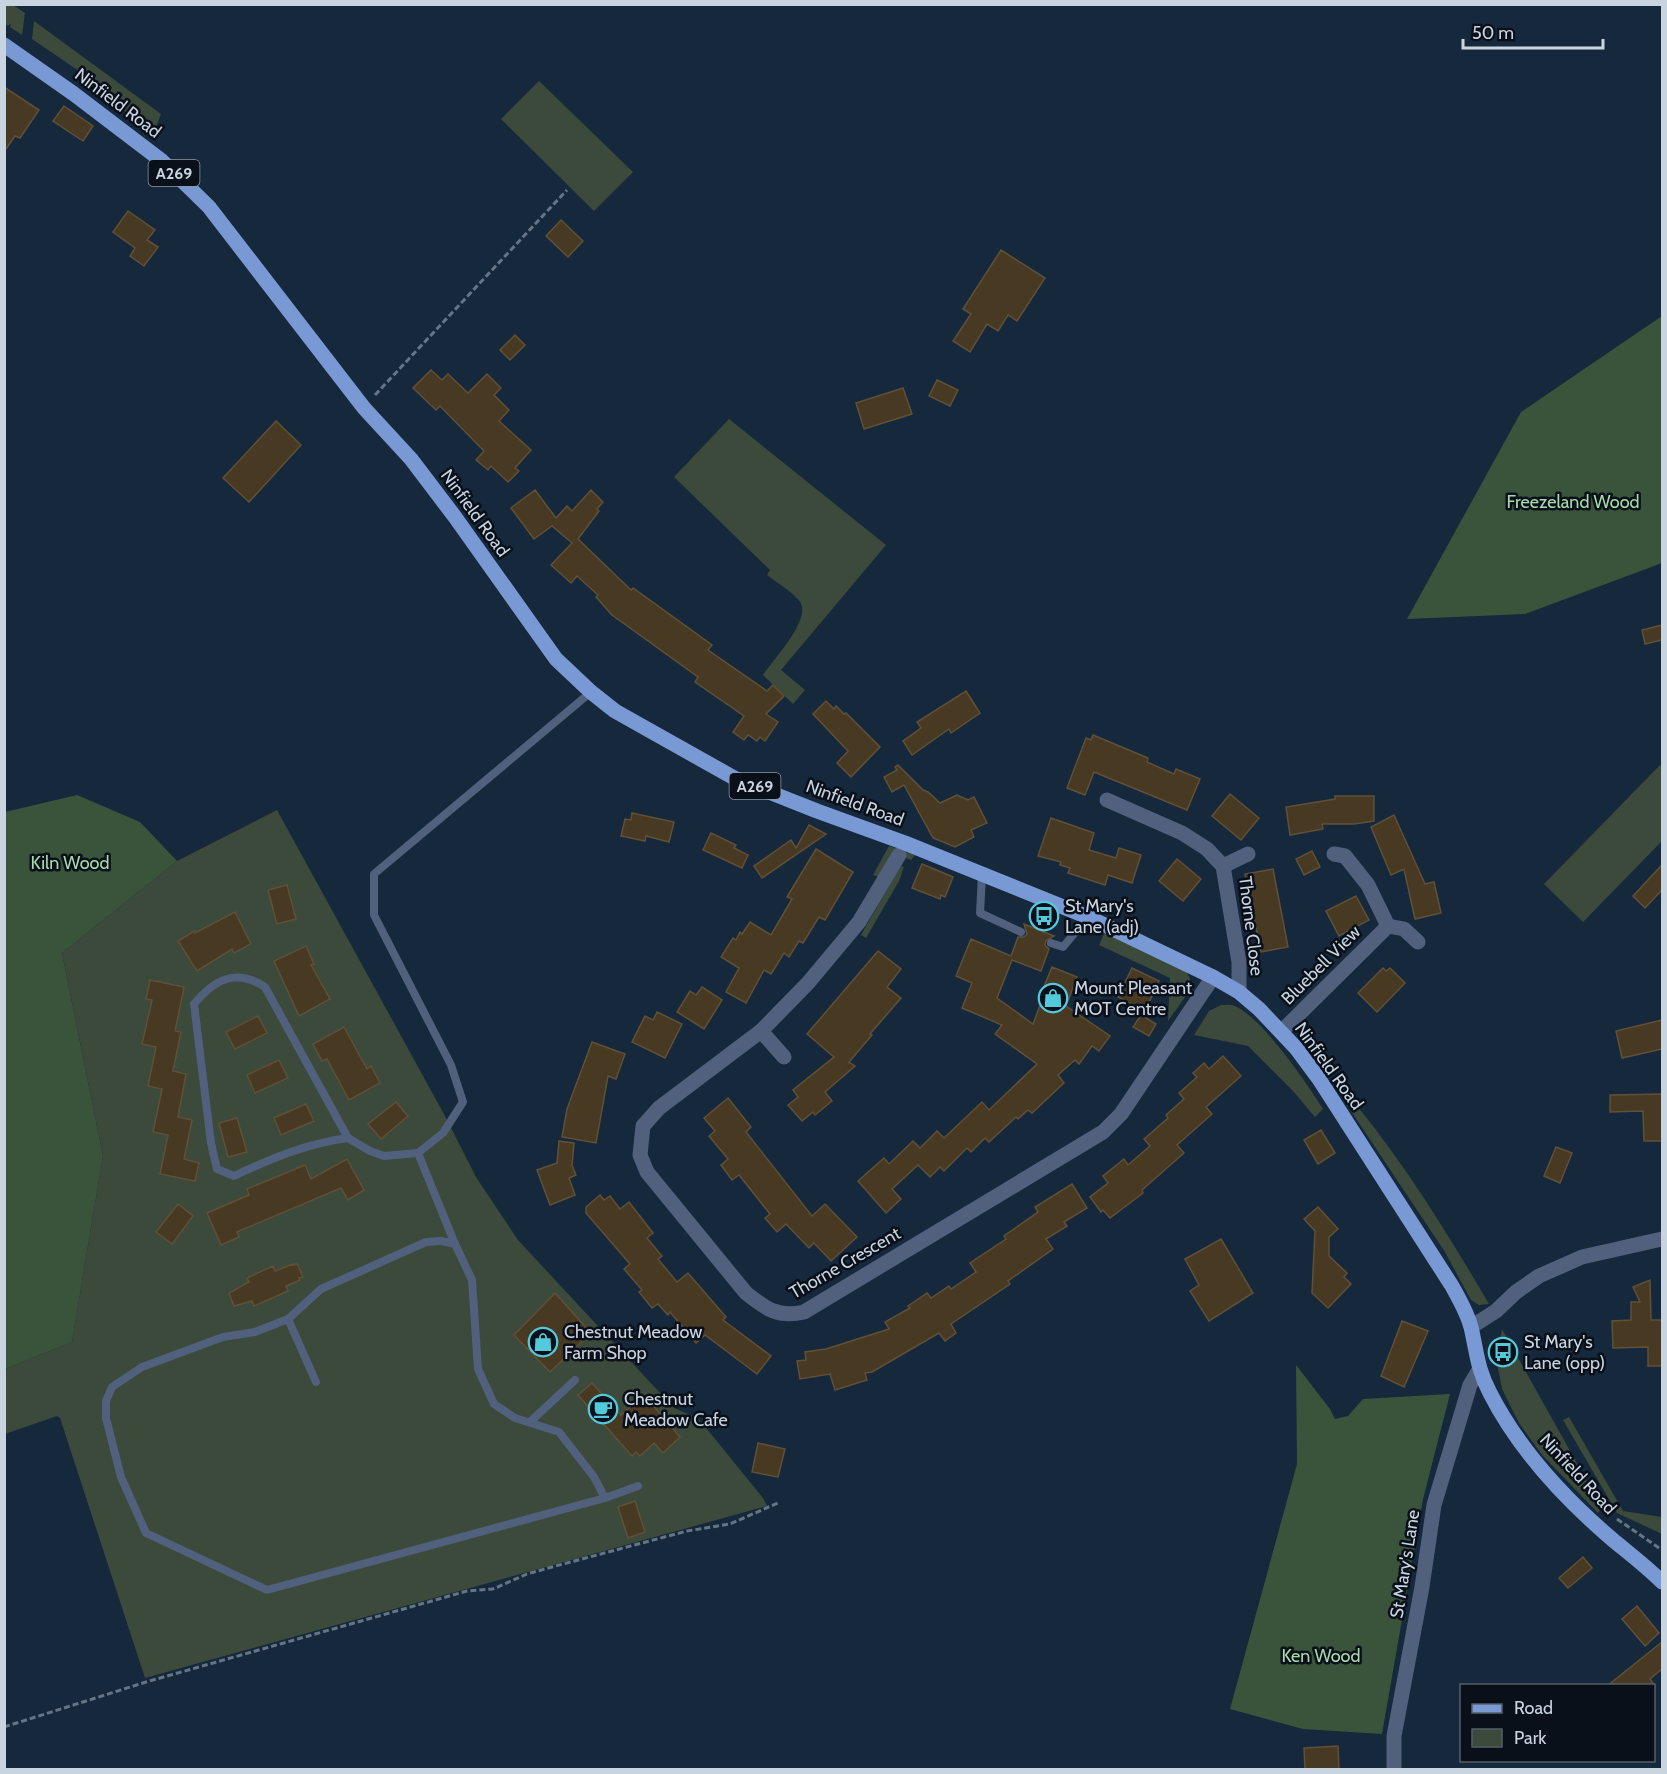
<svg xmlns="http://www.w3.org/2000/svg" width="1667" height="1774" font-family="Cabin,sans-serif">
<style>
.green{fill:#3b4a3b}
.forest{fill:#3a543b}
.building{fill:#483922;stroke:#605038;stroke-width:1.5}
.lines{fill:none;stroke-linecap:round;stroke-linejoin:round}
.path{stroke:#667585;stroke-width:3;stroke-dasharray:6 3;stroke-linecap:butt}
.lane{stroke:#50607d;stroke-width:8}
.street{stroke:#50607d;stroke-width:15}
.primary{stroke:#7899d4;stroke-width:15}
.labels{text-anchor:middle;stroke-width:5;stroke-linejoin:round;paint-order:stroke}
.shield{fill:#091019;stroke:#8f99a5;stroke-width:1.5}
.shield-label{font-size:16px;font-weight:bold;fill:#c9d4e1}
.street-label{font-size:18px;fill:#c9d4e1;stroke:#091019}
.park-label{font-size:18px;fill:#a9daab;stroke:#091019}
.poi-label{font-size:18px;fill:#c9d4e1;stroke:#091019;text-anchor:start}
</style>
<rect width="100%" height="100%" fill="#16283b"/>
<g class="green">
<path d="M4 5H13L25 13 22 35 10 27 11 25 10 24 8 26 5 24Z"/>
<path d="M34 21 161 114 153 135 116 104 98 84 32 39Z"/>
<path d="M539 81 633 172 594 211 501 119Z"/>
<path d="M729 419 886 545 781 670 805 690 793 704 763 675C773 660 812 619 800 602 794 593 776 582 767 575L770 570 674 477Z"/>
<path d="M1660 765 1662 768V841L1583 922 1544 884Z"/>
<path d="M277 810 445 1116 476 1177 518 1240 674 1408 698 1418 763 1498 767 1506 145 1678 60 1418 57 1416 5 1434V1369L72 1342 103 1156 62 953 177 861Z"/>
<path d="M889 846 915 855 911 860 894 853 879 877 873 875Z"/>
<path d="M900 866 904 867 899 881 866 938 861 935Z"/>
<path d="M1039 908 1054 915 1052 927 1032 919Z"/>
<path d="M1104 934 1111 935 1184 970C1190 976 1192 981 1190 990L1168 1021 1170 978 1099 945Z"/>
<path d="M1221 1005C1226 1005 1231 1004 1235 1006 1262 1018 1307 1083 1323 1109L1315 1117 1293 1091 1248 1046 1194 1035 1209 1011Z"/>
<path d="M1338 1083C1396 1150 1444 1227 1489 1304L1479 1305 1471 1300 1445 1252 1349 1108 1337 1087Z"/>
<path d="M1502 1329 1602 1508 1598 1513 1542 1455 1519 1423 1502 1389 1496 1358Z"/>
<path d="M1569 1417 1623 1511 1662 1517V1534L1617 1513 1563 1420Z"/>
</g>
<g class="forest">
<path d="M1662 316V563L1525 614 1407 619 1521 412Z"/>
<path d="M77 795 140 822 177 861 62 953 103 1156 72 1342 5 1369V812Z"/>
<path d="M1296 1365 1330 1409 1335 1419 1348 1416 1363 1399 1450 1394 1423 1499 1382 1734 1303 1729 1230 1709 1297 1464Z"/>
</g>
<g class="building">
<path d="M4 87 39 110 20 138 15 136 4 152Z"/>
<path d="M64 106 93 126 83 141 53 121Z"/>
<path d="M128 211 155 230 147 240 158 247 144 266 130 256 135 248 113 232Z"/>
<path d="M561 220 583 241 568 257 546 236Z"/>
<path d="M1001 250 1045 278 1017 321 1008 315 998 331 987 324 970 352 953 341 971 314 963 309Z"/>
<path d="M515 335 525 345 510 360 500 350Z"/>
<path d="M431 370 442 380 448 374 468 393 487 374 501 388 494 395 509 410 499 421 531 450 515 468 519 471 508 482 491 466 488 470 476 460 484 451 440 406 436 410 413 388Z"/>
<path d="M937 380 958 390 950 406 929 396Z"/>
<path d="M903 388 912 414 864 429 856 403Z"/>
<path d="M276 421 301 445 249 502 223 478Z"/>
<path d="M535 490 556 518 567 506 572 511 591 490 603 502 597 509 599 511 578 539 631 590 633 588 712 645 708 650 767 691 773 685 784 696 766 714 778 722 765 741 760 737 757 741 748 735 744 740 733 732 744 716 695 682 698 677 612 615 596 597 598 595 577 576 571 583 551 565 572 543 552 526 534 539 511 508Z"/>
<path d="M1662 625V640L1645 644 1642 630Z"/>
<path d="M966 691 980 713 951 733 949 729 912 755 903 741 921 728 917 722Z"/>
<path d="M826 701 834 709 836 706 844 714 846 713 880 747 851 777 837 763 848 751 813 714Z"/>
<path d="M1093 735 1148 758 1147 762 1174 774 1176 769 1200 779 1187 810 1094 772 1085 795 1067 788 1086 738 1091 740Z"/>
<path d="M898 765 923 790 928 792 940 803 957 795 968 800 974 797 987 823 971 830 974 837 955 847 933 838 904 785 892 792 884 777 897 770 895 767Z"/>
<path d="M1230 794 1259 818 1241 840 1212 816Z"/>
<path d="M1335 796H1374V821L1354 824H1322L1323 829 1290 835 1286 807 1335 799Z"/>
<path d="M632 813 674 822 669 842 646 836 645 841 621 836 625 819 631 820Z"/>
<path d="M1394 815 1425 884 1434 882 1441 913 1415 919 1404 869 1391 875 1371 827Z"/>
<path d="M1051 818 1094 833 1089 850 1116 858 1119 848 1141 855 1132 883 1108 875 1105 885 1068 873 1070 868 1060 865 1061 862 1038 856Z"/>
<path d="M809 825 826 834 762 878 754 866 791 840 796 848Z"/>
<path d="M711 833 736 845 734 848 748 855 742 868 703 850Z"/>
<path d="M816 849 853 872 825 920 819 917 803 943 799 941 789 957 784 953 771 974 764 970 746 1003 726 992 739 968 721 957 733 938 736 940 740 932 742 934 750 922 771 935 792 899 787 897Z"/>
<path d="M1312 851 1320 867 1304 875 1296 859Z"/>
<path d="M1177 859 1201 879 1183 901 1159 881Z"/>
<path d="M922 864 953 877 945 897 941 895 940 899 912 888Z"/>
<path d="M1662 865V890L1645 908 1633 896Z"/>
<path d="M1273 869 1288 947 1261 952 1245 874Z"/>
<path d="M287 885 296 919 277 924 268 890Z"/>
<path d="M1356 896 1369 920 1339 936 1326 911Z"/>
<path d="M235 912 251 944 234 953 232 949 197 971 178 941 194 931 195 933Z"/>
<path d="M1024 924 1054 936 1046 941 1045 945 1049 949 1041 971 1012 960 997 998 1033 1024 1046 990 1043 989 1052 967 1077 977 1066 1006 1110 1036 1099 1051 1092 1046 1079 1064 1075 1060 1058 1075 1064 1083 1032 1113 1028 1110 1018 1119 1016 1117 989 1142 985 1138 971 1152 967 1148 944 1171 940 1167 930 1177 918 1165 892 1189 901 1199 886 1213 858 1181 884 1158 889 1164 913 1141 920 1148 937 1131 944 1138 982 1102 989 1110 1037 1064 995 1034 1002 1025 962 1008 972 983 956 976 971 939 1011 956 1018 937H1024L1027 934Z"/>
<path d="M306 946 314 964 311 965 330 999 299 1016 274 961Z"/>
<path d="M878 951 901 969 887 987 901 998 870 1034 872 1035 849 1062 855 1066 825 1092 832 1101 815 1115 813 1112 802 1121 788 1105 798 1097 793 1090 834 1057 807 1034Z"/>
<path d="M1132 968 1159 981 1145 1011 1118 997Z"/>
<path d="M1383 968 1386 971 1390 968 1405 983 1377 1012 1358 993Z"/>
<path d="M150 980 184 987 175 1031 181 1032 173 1071 186 1074 178 1117 192 1120 184 1159 199 1163 195 1181 160 1174 168 1135 153 1132 162 1089 148 1086 156 1047 142 1044 152 1000 146 999Z"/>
<path d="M702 987 722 1000 704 1029 677 1012 690 991 696 995Z"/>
<path d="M657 1012 682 1024 665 1058 632 1042 645 1016 653 1020Z"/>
<path d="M1141 1015 1156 1024 1149 1036 1133 1027Z"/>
<path d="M258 1016 267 1033 235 1049 226 1032Z"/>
<path d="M1662 1020V1049L1622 1058 1616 1031Z"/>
<path d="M344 1027 367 1069 371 1066 380 1083 349 1100 327 1059 322 1061 313 1044Z"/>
<path d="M592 1042 625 1054 616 1079 608 1076 596 1143 562 1137 567 1109Z"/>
<path d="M1223 1056 1241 1076 1206 1107 1212 1114 1177 1145 1184 1153 1142 1190 1143 1193 1110 1218 1103 1210 1101 1212 1090 1197 1108 1183 1103 1176 1124 1159 1128 1165 1150 1146 1144 1139 1168 1118 1166 1115 1184 1099 1179 1093 1197 1077 1193 1073 1204 1063 1209 1069Z"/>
<path d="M279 1060 288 1078 255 1093 247 1075Z"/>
<path d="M1662 1094V1141H1644L1643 1111 1610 1112V1095Z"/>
<path d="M728 1098 751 1127 746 1132 812 1216 825 1204 857 1237 831 1261 814 1243 809 1248 786 1224 777 1232 765 1218 770 1214 739 1175 732 1180 721 1165 728 1159 709 1136 715 1131 704 1118Z"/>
<path d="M396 1102 408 1116 381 1139 368 1124Z"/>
<path d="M306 1104 314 1121 281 1135 274 1118Z"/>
<path d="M237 1118 247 1152 228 1157 219 1123Z"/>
<path d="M1321 1130 1335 1153 1318 1164 1304 1140Z"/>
<path d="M559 1141 574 1143 572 1165 576 1175 569 1178 575 1195 550 1205 537 1170 557 1163Z"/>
<path d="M1556 1147 1572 1153 1560 1183 1544 1176Z"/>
<path d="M347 1159 364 1190 348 1200 341 1188 237 1232 239 1237 221 1245 207 1213 249 1195 247 1189 305 1165 311 1179Z"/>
<path d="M1072 1184 1087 1208 1064 1222 1067 1226 1046 1239 1053 1249 1008 1281 1010 1284 951 1324 956 1333 945 1341 939 1333 872 1372 865 1373 867 1380 835 1390 830 1374 800 1379 797 1361 806 1360 805 1352 826 1349 889 1329 885 1322 910 1308 908 1306 927 1293 931 1298 949 1286 951 1289 976 1272 970 1263 1006 1239 1004 1236 1038 1212 1035 1207Z"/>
<path d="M600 1195 604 1200 610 1196 620 1209 629 1202 653 1233 647 1238 662 1256 658 1259 677 1282 688 1273 726 1317 723 1320 771 1356 757 1374 705 1335 696 1343 670 1312 668 1315 658 1304 652 1308 639 1292 642 1290 624 1269 630 1264 586 1213V1207Z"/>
<path d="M178 1204 193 1216 172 1244 156 1232Z"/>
<path d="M1318 1207 1338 1229 1329 1237V1256L1347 1273 1344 1277 1351 1284 1328 1308 1312 1293 1315 1231 1304 1219Z"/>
<path d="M1221 1239 1253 1293 1209 1321 1190 1291 1199 1285 1185 1259Z"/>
<path d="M293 1264V1265L297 1264 303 1277 299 1278 300 1280 286 1286 288 1291 254 1306 252 1301 234 1306 229 1293 249 1282 247 1278 273 1266 275 1271Z"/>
<path d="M1650 1280 1651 1320H1662V1366H1648V1347L1613 1348 1612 1321 1631 1320V1302H1640L1633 1287Z"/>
<path d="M555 1293 591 1333 550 1372 514 1335Z"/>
<path d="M1402 1321 1428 1331 1404 1387 1381 1376Z"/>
<path d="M592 1383 621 1415 644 1395 680 1437 663 1453 654 1443 640 1456 636 1452 632 1456 578 1395Z"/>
<path d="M758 1443 785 1449 778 1477 752 1472Z"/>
<path d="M635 1501 645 1532 628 1538 618 1507Z"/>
<path d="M1583 1557 1592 1568 1568 1588 1559 1578Z"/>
<path d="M1637 1606 1659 1633 1645 1646 1622 1619Z"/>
<path d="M1662 1642V1669L1650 1679 1655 1686H1607Z"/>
<path d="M1338 1746 1339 1770H1305L1304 1748Z"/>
</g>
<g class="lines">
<g class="path">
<path d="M375 395 567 190"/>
<path d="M1617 1519 1662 1550"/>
<path d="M4 1727 146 1682 467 1591 493 1589 527 1574 552 1567 687 1531 730 1524 780 1502"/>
</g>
<g class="lane">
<path d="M982 875 980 913 1021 932"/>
<path d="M1051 943 1063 947 1088 917"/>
<path d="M348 1138C308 1143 270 1159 234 1176L217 1169 211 1143 194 1004C215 979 236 968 265 987L348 1138 370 1151 384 1156 418 1153"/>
<path d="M441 1241 455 1244 472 1280 478 1369 494 1404 515 1418 559 1432 594 1477 605 1498 267 1590 146 1533 121 1477 106 1418V1401L112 1387 142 1367 223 1337 255 1332 288 1319 321 1289 426 1242Z"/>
<path d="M455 1244 418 1153 443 1133 463 1102 451 1065 374 915V874L591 692"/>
<path d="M288 1319 316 1382"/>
<path d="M530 1422 575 1380"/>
<path d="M605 1498 638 1486"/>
</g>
<g class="street">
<path d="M1107 800 1182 833 1207 849 1223 866 1239 962V992"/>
<path d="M899 855 859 922 808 983 761 1031 659 1108 643 1126 640 1155 647 1172 746 1293C766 1309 778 1318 804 1312L1103 1132 1121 1114 1213 977"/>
<path d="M1223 866 1248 854"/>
<path d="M1388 926 1404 929 1418 942"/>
<path d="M761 1031 784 1057"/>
<path d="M1281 1032 1388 926 1368 885 1345 856 1334 854"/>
<path d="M1471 1327 1496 1311 1516 1292 1539 1276 1582 1257 1662 1239"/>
<path d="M1394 1770V1736L1422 1587 1434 1505 1470 1385 1479 1370"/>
</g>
<path class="primary" d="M4 45 74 94 162 161 209 207 364 408 411 459 455 517 556 659 591 692 615 711 736 779 817 811 905 843 1088 917 1213 977 1239 992 1259 1009 1296 1048 1319 1079 1452 1286C1459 1299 1467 1312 1471 1327 1477 1353 1477 1368 1490 1393 1519 1450 1565 1499 1613 1540 1630 1554 1647 1567 1662 1582"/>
</g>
<defs>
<g id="bus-ring" transform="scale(1.5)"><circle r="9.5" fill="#091019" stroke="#53cadc" stroke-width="1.5"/><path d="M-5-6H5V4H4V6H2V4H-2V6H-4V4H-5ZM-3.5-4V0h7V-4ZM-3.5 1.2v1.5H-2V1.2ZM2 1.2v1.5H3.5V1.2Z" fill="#53cadc"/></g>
<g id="shop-ring" transform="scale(1.5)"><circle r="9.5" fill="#091019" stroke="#53cadc" stroke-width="1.5"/><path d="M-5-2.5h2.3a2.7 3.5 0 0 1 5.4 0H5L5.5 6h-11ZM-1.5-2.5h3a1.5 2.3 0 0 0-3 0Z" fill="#53cadc"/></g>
<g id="cafe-ring" transform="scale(1.5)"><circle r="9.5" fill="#091019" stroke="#53cadc" stroke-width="1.5"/><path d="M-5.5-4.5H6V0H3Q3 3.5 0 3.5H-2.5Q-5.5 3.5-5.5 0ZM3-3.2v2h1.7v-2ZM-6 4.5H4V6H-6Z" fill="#53cadc"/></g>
</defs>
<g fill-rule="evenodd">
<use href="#bus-ring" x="1044" y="916"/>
<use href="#shop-ring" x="1053" y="998"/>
<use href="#shop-ring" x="543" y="1342"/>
<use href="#bus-ring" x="1503" y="1352"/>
<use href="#cafe-ring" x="603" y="1409"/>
</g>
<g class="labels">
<g class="shield">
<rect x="148.5" y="160" width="51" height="26" rx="4.5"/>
<rect x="729.5" y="773" width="51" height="26" rx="4.5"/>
</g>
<g class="shield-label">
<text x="174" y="179">A269</text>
<text x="755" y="792">A269</text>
</g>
<g class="street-label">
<text transform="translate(118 103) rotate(37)" y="6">Ninfield Road</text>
<text transform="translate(475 513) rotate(54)" y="6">Ninfield Road</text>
<text transform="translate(855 803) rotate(20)" y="6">Ninfield Road</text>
<text transform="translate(1251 926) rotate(83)" y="6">Thorne Close</text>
<text transform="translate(1321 965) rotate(-45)" y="6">Bluebell View</text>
<text transform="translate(1329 1066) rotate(54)" y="6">Ninfield Road</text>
<text transform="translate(845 1263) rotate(-30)" y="6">Thorne Crescent</text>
<text transform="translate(1578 1474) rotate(47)" y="6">Ninfield Road</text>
<text transform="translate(1405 1564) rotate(-81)" y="6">St Mary's Lane</text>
</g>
<g class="park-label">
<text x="1573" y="508">Freezeland Wood</text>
<text x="70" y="869">Kiln Wood</text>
<text x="1321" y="1662">Ken Wood</text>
</g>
<g class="poi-label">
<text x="1065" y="912">St Mary's<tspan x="1065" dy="21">Lane (adj)</tspan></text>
<text x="1074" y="994">Mount Pleasant<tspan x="1074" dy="21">MOT Centre</tspan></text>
<text x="564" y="1338">Chestnut Meadow<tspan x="564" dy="21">Farm Shop</tspan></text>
<text x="1524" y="1348">St Mary's<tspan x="1524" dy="21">Lane (opp)</tspan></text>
<text x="624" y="1405">Chestnut<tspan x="624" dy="21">Meadow Cafe</tspan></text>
</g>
</g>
<rect width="1667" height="1774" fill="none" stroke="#c9d4e1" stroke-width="12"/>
<rect x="1460" y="1684" width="195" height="78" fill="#091019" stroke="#565e69" stroke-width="1.5"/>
<rect x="1472" y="1704" width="30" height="9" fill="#7899d4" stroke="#565e69" stroke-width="1.5"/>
<text x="1514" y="1714" font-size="18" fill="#c9d4e1">Road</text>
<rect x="1472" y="1729" width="30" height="18" fill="#3b4a3b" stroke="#565e69" stroke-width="1.5"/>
<text x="1514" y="1744" font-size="18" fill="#c9d4e1">Park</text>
<path d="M1463 39v9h140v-9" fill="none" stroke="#c9d4e1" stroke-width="3"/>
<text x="1472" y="39" font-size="18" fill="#c9d4e1" stroke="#091019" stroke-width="4.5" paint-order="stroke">50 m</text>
</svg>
